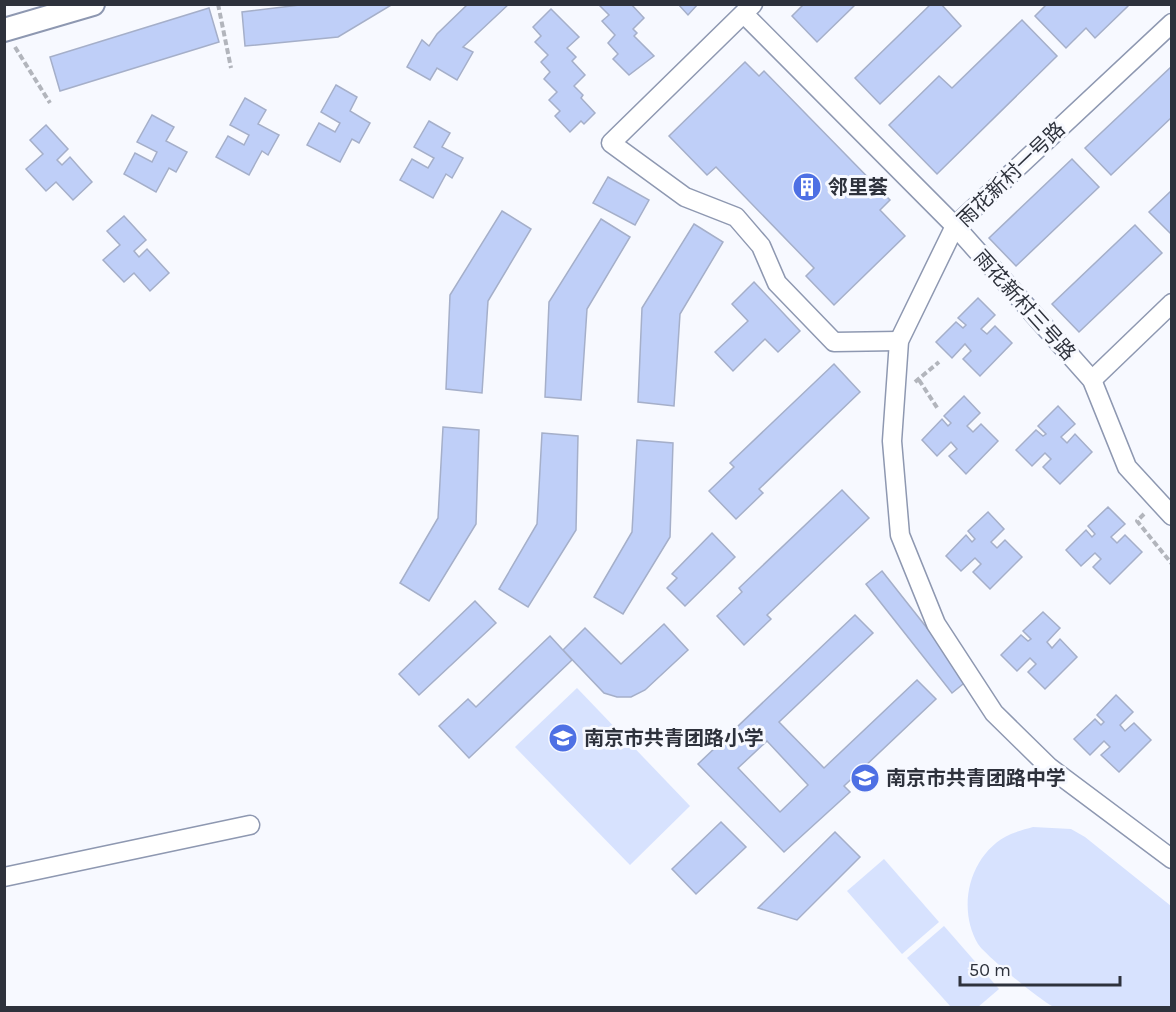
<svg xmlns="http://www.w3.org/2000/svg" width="1176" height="1012" font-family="Karla,'Noto Sans SC',sans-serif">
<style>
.green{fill:#d7e2fe}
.building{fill:#bfcff8;stroke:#a5afc9;stroke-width:1.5;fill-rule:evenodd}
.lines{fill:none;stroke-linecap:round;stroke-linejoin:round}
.minor-casing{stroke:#8e98b1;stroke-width:21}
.tertiary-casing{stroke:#8e98b1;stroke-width:26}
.path{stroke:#b2b5bc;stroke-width:4;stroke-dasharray:6 3;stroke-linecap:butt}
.minor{stroke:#fff;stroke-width:18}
.tertiary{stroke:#fff;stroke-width:22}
.labels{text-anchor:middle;stroke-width:6;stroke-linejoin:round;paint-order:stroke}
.street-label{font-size:20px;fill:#2e323c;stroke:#f7f9ff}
.poi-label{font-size:20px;font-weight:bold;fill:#2e323c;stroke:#f7f9ff;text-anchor:start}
</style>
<rect width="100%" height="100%" fill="#f7f9ff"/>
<g class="green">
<path d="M577 688 690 806 630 865 515 747Z"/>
<path d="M1033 827 1071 829 1085 837 1171 906V1007C1154 1008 1061 1011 1052 1006 1039 999 986 956 978 944 956 907 970 852 1011 834 1018 831 1026 829 1033 827Z"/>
<path d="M884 859 939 922 902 954 847 891Z"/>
<path d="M944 926 999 989 978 1007H951L907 958Z"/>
</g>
<g class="building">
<path d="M308 4H393L338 37 245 46 242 12Z"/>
<path d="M468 4H509L463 47 473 52 457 80 437 68 430 80 407 67 422 40 429 46 437 34Z"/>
<path d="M631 4 644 18 633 29 637 33 634 36 654 56 629 75 613 59 618 54 608 43 615 35 602 21 609 15 599 5Z"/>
<path d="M678 4H698L688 15Z"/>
<path d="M804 4H856L817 42 792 16Z"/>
<path d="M931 4H941L961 26 880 104 855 78Z"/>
<path d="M1047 4H1127L1128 6 1095 38 1086 28 1066 48 1035 16Z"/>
<path d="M209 8 219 42 60 91 50 57Z"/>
<path d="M551 9 579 37 567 48 576 57 572 61 585 75 574 86 583 95 581 98 595 113 584 124 581 121 570 132 555 116 560 111 549 100 557 92 544 79 550 72 541 62 548 55 535 42 541 36 533 27Z"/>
<path d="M1022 20 1057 56 937 174 889 125 939 76 952 88Z"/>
<path d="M745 62 759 76 764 71 890 200 880 210 905 236 834 305 806 276 814 268 716 167 707 175 669 136Z"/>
<path d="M1172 66V117L1111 175 1085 148Z"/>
<path d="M336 85 357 97 350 111 370 123 359 143 352 139 340 162 307 145 319 123 335 132 340 123 321 112Z"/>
<path d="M245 98 266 110 258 124 279 135 268 155 262 151 249 175 216 157 228 136 244 145 249 135 230 125Z"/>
<path d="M152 115 174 127 166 141 187 152 176 172 169 168 156 192 124 174 135 153 152 162 157 152 137 142Z"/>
<path d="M429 121 450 133 442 147 463 158 452 178 446 174 433 198 400 180 412 159 428 168 434 158 414 147Z"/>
<path d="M46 125 68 149 57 160 62 165 70 157 92 182 73 200 56 182 46 191 26 169 43 154 30 140Z"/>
<path d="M1072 159 1099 187 1016 266 989 238Z"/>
<path d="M608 177 649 200 635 225 593 203Z"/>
<path d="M1172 190V235L1149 212Z"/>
<path d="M502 211 531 229 488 301 482 393 446 389 450 295Z"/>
<path d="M124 216 146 240 134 251 139 257 147 249 169 273 150 291 134 273 124 282 103 260 120 245 107 231Z"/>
<path d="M601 219 630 237 587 309 581 400 545 397 549 302Z"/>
<path d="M694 224 723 242 680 314 674 406 638 402 642 308Z"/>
<path d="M1135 225 1162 253 1079 332 1052 304Z"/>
<path d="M754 282 800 331 778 352 765 339 733 371 715 352 748 321 732 304Z"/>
<path d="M978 298 995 315 981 329 987 334 995 326 1012 343 980 376 963 359 971 351 965 344 952 358 936 342 956 322 963 328 966 325 958 318Z"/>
<path d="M834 364 860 392 759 489 763 493 736 519 709 491 734 467 730 463Z"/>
<path d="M964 396 980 413 967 426 973 432 981 424 998 441 966 474 949 456 957 449 951 442 937 456 922 440 942 419 948 426 951 423 944 416Z"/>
<path d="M1058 406 1075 424 1061 437 1067 443 1075 434 1092 452 1060 484 1043 467 1051 459 1045 453 1032 466 1016 450 1036 430 1043 436 1046 434 1038 426Z"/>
<path d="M443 427 479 430 476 524 429 601 400 583 438 518Z"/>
<path d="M542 433 578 436 576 530 528 607 499 589 537 524Z"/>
<path d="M637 440 673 443 670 537 623 614 594 597 632 532Z"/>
<path d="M842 490 869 518 767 615 771 619 744 645 717 616 742 592 739 588Z"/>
<path d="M1108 507 1125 524 1111 537 1117 543 1125 535 1142 552 1110 584 1093 567 1101 559 1095 553 1081 566 1066 550 1086 530 1092 537 1095 534 1088 526Z"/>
<path d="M988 512 1004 529 991 542 997 548 1005 540 1022 557 990 589 973 572 981 564 975 558 961 571 946 556 966 535 972 542 975 539 968 531Z"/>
<path d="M712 533 735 557 685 606 667 588 677 578 672 574Z"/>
<path d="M882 571 968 680 952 693 866 584Z"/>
<path d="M475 601 496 623 419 695 399 674Z"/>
<path d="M1043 612 1060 628 1047 642 1052 648 1060 639 1077 657 1045 689 1028 672 1036 664 1030 658 1017 671 1001 655 1021 635 1028 641 1031 639 1023 631Z"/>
<path d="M855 615 873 633 779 722 824 768 917 680 936 699 844 786 850 792 784 852 698 764ZM767 741 808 785 780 812 738 768Z"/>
<path d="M664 624 688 650 645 690 631 697H617L604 693 563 650 585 628 621 664Z"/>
<path d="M550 636 572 660 469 758 439 726 468 699 476 707Z"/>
<path d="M1116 695 1133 712 1120 725 1125 731 1134 723 1151 740 1119 772 1101 755 1110 747 1104 741 1090 755 1074 739 1095 719 1101 725 1104 722 1097 715Z"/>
<path d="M721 822 746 847 696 894 672 869Z"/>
<path d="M835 832 860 857 797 920 758 908Z"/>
</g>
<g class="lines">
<g class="minor-casing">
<g id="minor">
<path d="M753 4 611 143 685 197 736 217 761 246 777 283 834 342 899 341"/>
<path d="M744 14 955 226 1092 380 1127 467 1172 516"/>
<path d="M1172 23 955 226 899 341 892 441 900 535 936 624 994 713 1049 767 1172 859"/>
<path d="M1092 380 1172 303"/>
<path d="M4 877 250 825"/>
</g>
</g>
<g class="tertiary-casing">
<path id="tertiary" d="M4 30 93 4"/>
</g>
<g class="path">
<path d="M218 4 231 68"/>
<path d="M15 47 50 103"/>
<path d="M919 380 938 409"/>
<path d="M915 382 939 362"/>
<path d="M1144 514 1137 521 1172 564"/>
</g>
<use href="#minor" class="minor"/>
<use href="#tertiary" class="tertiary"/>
</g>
<defs>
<g id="building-disc" transform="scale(1.5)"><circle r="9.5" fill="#4e70e4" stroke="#f7f9ff"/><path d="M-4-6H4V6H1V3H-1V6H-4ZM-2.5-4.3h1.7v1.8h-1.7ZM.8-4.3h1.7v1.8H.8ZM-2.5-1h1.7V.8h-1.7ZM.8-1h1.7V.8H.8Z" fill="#fff"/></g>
<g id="school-disc" transform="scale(1.5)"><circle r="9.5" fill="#4e70e4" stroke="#f7f9ff"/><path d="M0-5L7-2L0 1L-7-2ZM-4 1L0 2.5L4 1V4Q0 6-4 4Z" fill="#fff"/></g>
</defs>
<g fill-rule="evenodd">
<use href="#building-disc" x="807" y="187"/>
<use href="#school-disc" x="563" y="738"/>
<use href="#school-disc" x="865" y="778"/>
</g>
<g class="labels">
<g class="street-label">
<text transform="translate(1011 174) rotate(-44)" y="7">雨花新村一号路</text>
<text transform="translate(1025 305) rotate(48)" y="7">雨花新村三号路</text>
</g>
<g class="poi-label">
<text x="828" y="194">邻里荟</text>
<text x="584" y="745">南京市共青团路小学</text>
<text x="886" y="785">南京市共青团路中学</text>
</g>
</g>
<rect width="1176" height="1012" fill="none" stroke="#2e323c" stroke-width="12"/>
<path d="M960 976v9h160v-9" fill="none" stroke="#2e323c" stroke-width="3"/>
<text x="969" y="976" font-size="18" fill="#2e323c" stroke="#f7f9ff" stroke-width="4.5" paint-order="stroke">50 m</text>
</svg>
